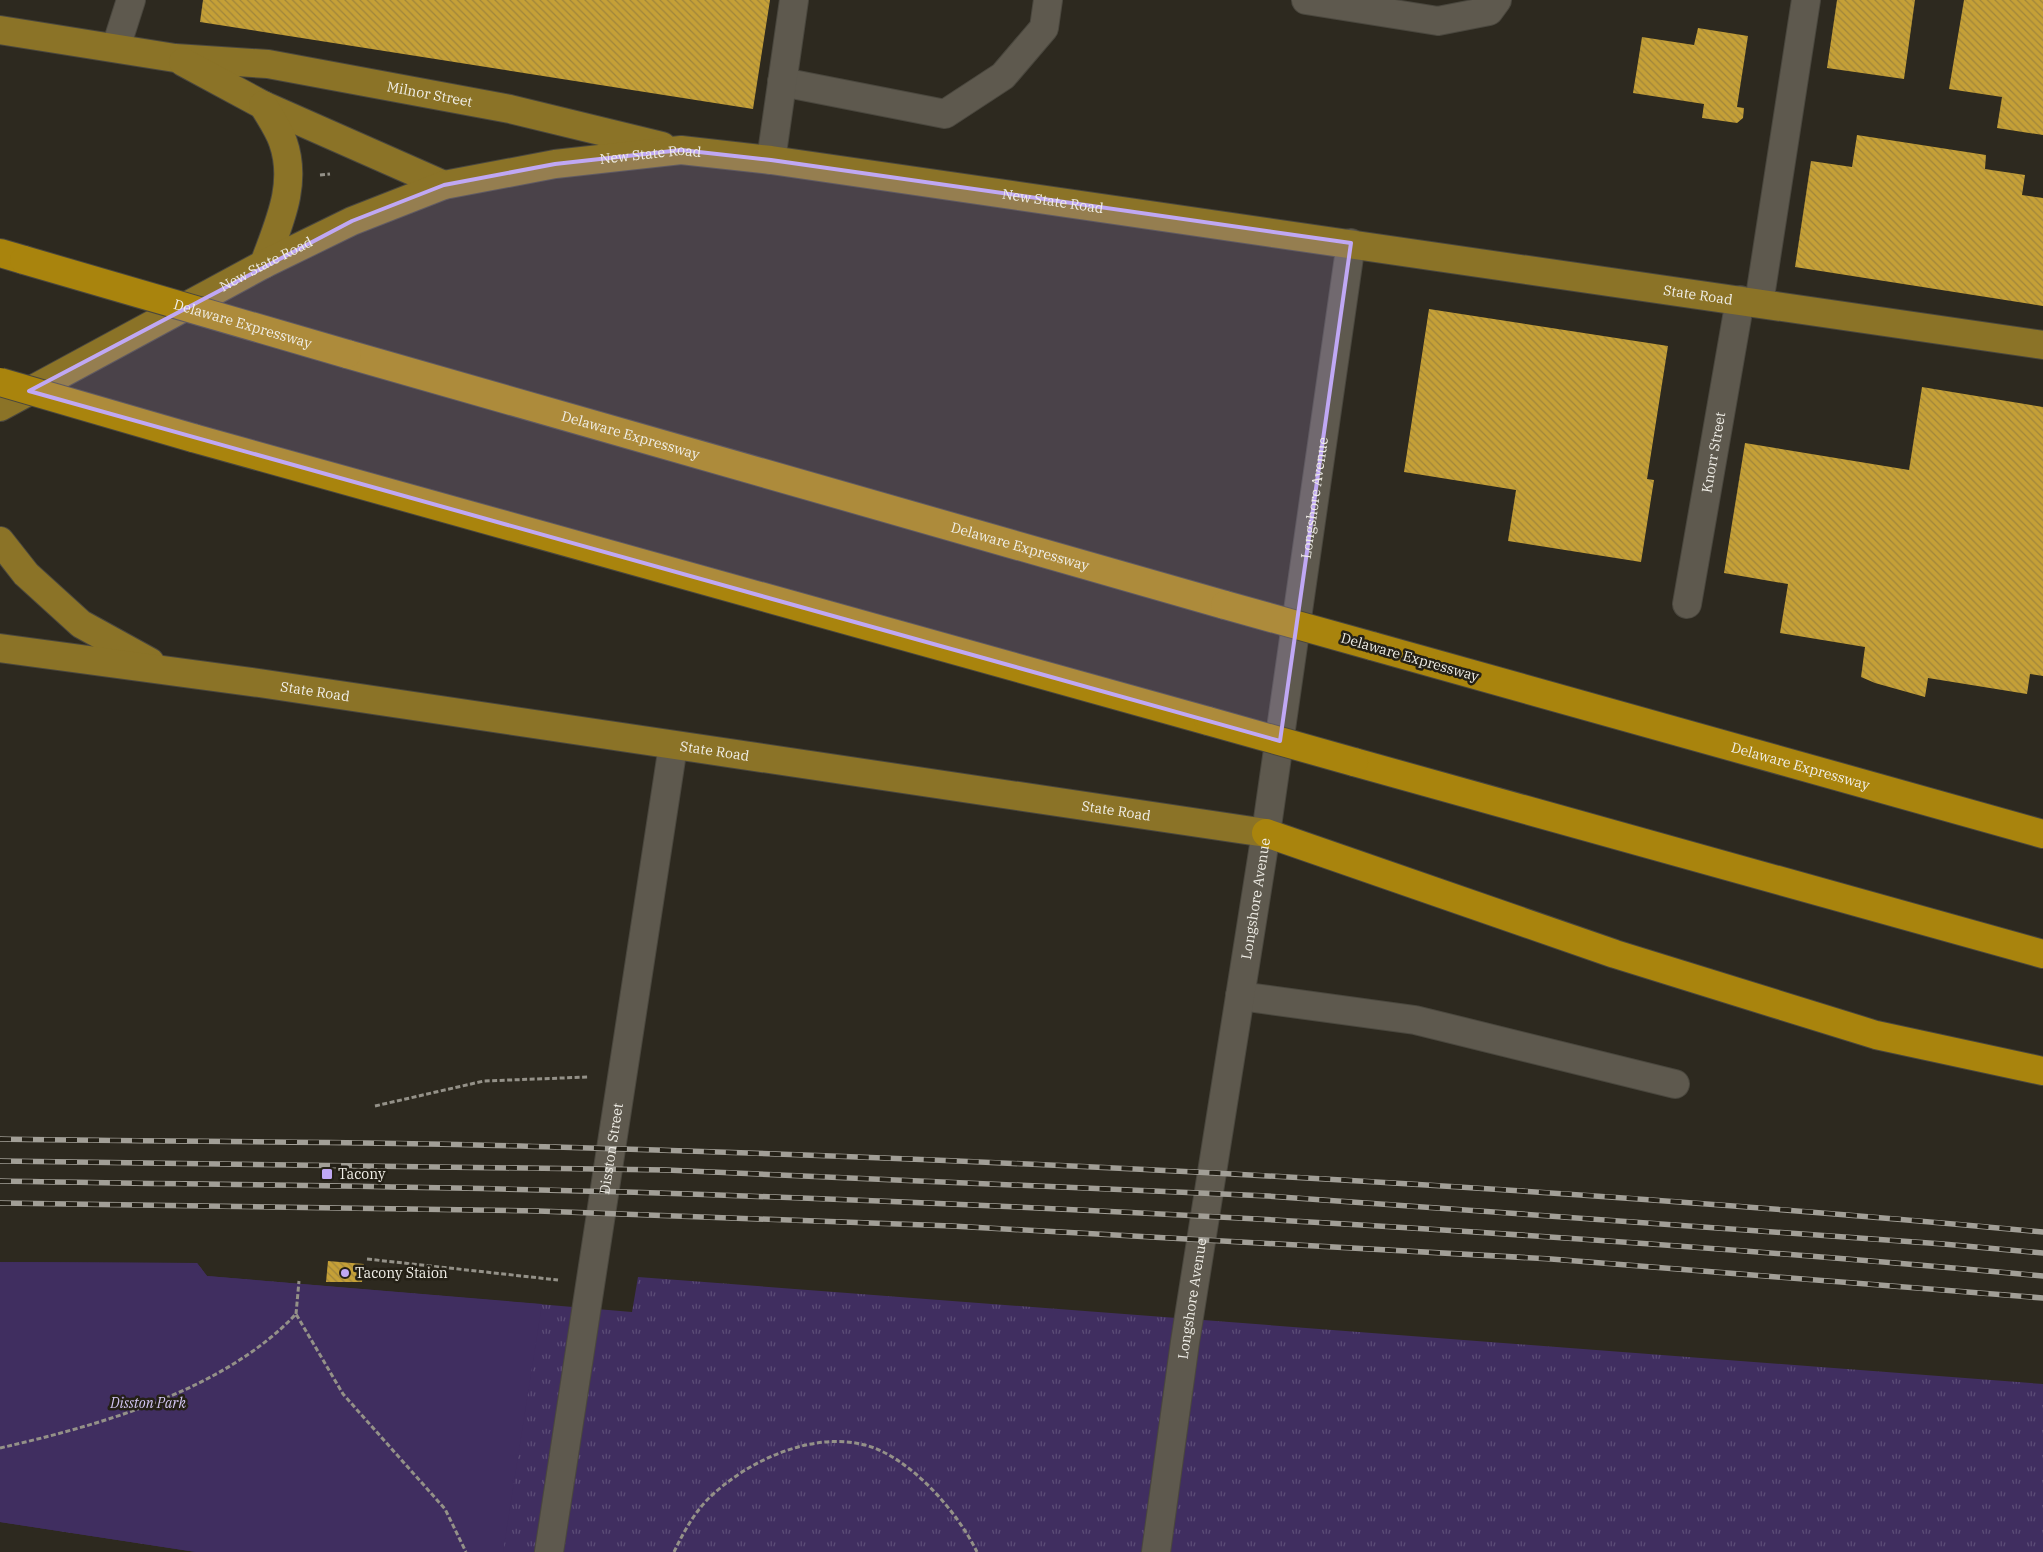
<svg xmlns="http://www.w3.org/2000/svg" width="2043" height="1552" font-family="'IBM Plex Serif',serif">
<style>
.park{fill:url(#park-tufts)}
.garden{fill:#402e60}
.building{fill:url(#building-back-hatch)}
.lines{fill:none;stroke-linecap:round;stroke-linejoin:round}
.minor-casing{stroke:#4a473e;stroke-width:30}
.major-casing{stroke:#4a473e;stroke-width:30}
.highway-casing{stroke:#4a473e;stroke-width:30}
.path{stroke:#949188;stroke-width:3;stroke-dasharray:5 2.5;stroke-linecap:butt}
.minor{stroke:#5e594e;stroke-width:28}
.major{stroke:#8b7327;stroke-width:28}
.highway{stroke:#a9840d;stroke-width:28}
.rail-casing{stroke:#a29f97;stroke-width:5.5}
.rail{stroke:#242016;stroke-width:4;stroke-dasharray:11;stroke-linecap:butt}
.highway-bridge-casing{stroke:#4a473e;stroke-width:30;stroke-linecap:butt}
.highway-bridge{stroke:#a9840d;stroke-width:28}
.marked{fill:#c0a8f4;fill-opacity:0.2;stroke:#c0a8f4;stroke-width:4;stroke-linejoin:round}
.poi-dot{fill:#c0a8f4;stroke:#242016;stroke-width:2}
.labels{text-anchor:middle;stroke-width:5;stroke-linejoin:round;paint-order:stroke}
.street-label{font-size:14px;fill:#f0eee7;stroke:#242016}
.poi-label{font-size:14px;fill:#f0eee7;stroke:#242016;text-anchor:start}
.park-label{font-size:14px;font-style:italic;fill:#d4c7f4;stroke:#242016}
</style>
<defs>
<pattern id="park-tufts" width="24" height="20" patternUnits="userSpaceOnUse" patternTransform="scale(1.25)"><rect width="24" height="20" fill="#402e60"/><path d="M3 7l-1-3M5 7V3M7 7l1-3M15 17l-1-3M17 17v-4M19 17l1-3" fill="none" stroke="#5c4d77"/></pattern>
<pattern id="building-back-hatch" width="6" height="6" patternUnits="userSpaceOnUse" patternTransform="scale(1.25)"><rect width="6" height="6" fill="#c5a037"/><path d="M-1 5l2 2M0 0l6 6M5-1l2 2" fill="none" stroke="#a0853b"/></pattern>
</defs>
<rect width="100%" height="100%" fill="#2d291f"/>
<path class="park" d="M0 1262 197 1263 207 1276 632 1312 638 1277 2043 1384V1552H196L0 1522Z"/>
<path class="garden" d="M0 1262 197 1263 207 1276 542 1304 503 1552H196L0 1522Z"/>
<g class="building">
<path d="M203 0H770L753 109 200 22Z"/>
<path d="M1837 0H1915L1904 79 1827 68Z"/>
<path d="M1964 0H2043V135L1997 128 2002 97 1949 89Z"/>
<path d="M1698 28 1748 36 1737 107 1744 108 1743 118 1737 123 1702 118 1704 104 1633 93 1642 37 1694 45Z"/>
<path d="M1857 135 1986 155 1985 169 2025 175 2022 195 2043 198V306L1795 267 1811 161 1852 167Z"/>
<path d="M1429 309 1668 346 1647 479 1654 480 1641 562 1508 541 1516 490 1404 472Z"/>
<path d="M1922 387 2043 407V676L2030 674 2027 694 1928 678 1925 697 1875 683 1861 677 1865 647 1780 633 1788 584 1724 573 1745 443 1909 470Z"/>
<path d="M328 1261 364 1264 362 1282H326Z"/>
</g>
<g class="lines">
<g class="minor-casing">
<g id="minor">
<path d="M1306 0 1438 21 1489 11 1497 0"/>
<path d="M116 47 131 0"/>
<path d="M782 82 945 114 1003 76 1044 28 1048 0"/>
<path d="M771 160 794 0"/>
<path d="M1759 303 1806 0"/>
<path id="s1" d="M1687 604 1740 300"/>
<path d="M1240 996 1415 1020 1675 1084"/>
<path id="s2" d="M549 1552 673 746"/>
<path id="s3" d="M1156 1552 1185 1342 1266 833 1351 243"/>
</g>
</g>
<g class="major-casing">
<g id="major">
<path id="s4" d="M0 30 175 58 268 64 510 109 662 146"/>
<path d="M183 62 263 105 444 185"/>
<path d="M263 105C270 117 279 130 283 142 298 185 278 225 264 264"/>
<path id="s5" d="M0 407 264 264 352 221 444 185 555 164 681 150 771 160 2043 345"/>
<path d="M0 541 26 574 81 624 150 662"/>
<path id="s6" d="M0 648 259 683 1266 833"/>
</g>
</g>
<g class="highway-casing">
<g id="highway">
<path d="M0 253 24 260"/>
<path id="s7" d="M347 354 1225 605"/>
<path d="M193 438 1208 721"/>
<path id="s8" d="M1372 646 2043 834"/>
<path d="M1354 762 2043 954"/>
<path d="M1266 833 1615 954 1876 1035 2043 1071"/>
</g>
</g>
<g class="path">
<path d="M320 175 330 174"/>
<path d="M375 1106 484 1081 588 1077"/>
<path d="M367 1259 558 1280"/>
<path d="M296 1314 299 1281"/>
<path d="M0 1448C100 1425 223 1391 296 1314L343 1394 445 1509 466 1552"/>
<path d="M674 1552C683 1533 694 1513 709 1498 747 1461 812 1431 865 1445 910 1457 957 1511 977 1552"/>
</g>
<use href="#minor" class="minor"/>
<use href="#major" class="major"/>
<use href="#highway" class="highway"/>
<g class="rail-casing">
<g id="rail">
<path d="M0 1139C185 1142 370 1141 555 1147 1052 1161 1548 1186 2043 1232"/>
<path d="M0 1161 666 1170 1268 1196 1943 1244 2043 1253"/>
<path d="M0 1181C219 1185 439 1186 658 1193 1120 1208 1583 1234 2043 1276"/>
<path d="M0 1203 538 1211 952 1226 1551 1259 2043 1298"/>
</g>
</g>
<use href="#rail" class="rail"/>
<g class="highway-bridge-casing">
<g id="highway-bridge">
<path id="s9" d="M24 260 347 354"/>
<path d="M0 382 193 438"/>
<path d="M1225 605 1372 646"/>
<path d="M1208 721 1354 762"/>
</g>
</g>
<use href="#highway-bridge" class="highway-bridge"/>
</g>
<path class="marked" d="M681 150 771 160 1351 243 1280 741 29 391 352 221 444 185 555 164Z"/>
<g class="poi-dot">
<rect x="321" y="1168" width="12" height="12" rx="2.5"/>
<circle cx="345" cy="1273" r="5"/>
</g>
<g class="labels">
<g class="street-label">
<text dy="5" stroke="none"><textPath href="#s4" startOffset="435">Milnor Street</textPath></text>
<text dy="5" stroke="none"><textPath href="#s5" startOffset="706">New State Road</textPath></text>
<text dy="5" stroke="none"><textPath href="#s5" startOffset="1112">New State Road</textPath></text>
<text dy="5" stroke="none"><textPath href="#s5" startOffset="302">New State Road</textPath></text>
<text dy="5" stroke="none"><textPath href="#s5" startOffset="1764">State Road</textPath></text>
<text dy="5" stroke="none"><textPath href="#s9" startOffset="228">Delaware Expressway</textPath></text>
<text dy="5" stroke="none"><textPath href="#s7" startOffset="295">Delaware Expressway</textPath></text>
<text dy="5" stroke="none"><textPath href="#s1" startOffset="154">Knorr Street</textPath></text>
<text dy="5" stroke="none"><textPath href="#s3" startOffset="1066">Longshore Avenue</textPath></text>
<text dy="5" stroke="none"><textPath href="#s7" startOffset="700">Delaware Expressway</textPath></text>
<text transform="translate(1410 657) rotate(16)" y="5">Delaware Expressway</text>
<text dy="5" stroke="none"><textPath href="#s6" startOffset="318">State Road</textPath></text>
<text dy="5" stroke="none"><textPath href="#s6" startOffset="722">State Road</textPath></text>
<text dy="5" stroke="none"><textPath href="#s8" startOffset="445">Delaware Expressway</textPath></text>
<text dy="5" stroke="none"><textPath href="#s6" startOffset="1128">State Road</textPath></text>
<text dy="5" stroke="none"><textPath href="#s3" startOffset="661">Longshore Avenue</textPath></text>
<text dy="5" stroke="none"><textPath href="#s2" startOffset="408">Disston Street</textPath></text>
<text dy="5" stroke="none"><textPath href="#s3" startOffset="256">Longshore Avenue</textPath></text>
</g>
<g class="poi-label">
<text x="338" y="1179">Tacony</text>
<text x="355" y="1278">Tacony Staion</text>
</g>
<g class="park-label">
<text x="148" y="1408">Disston Park</text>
</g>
</g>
</svg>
